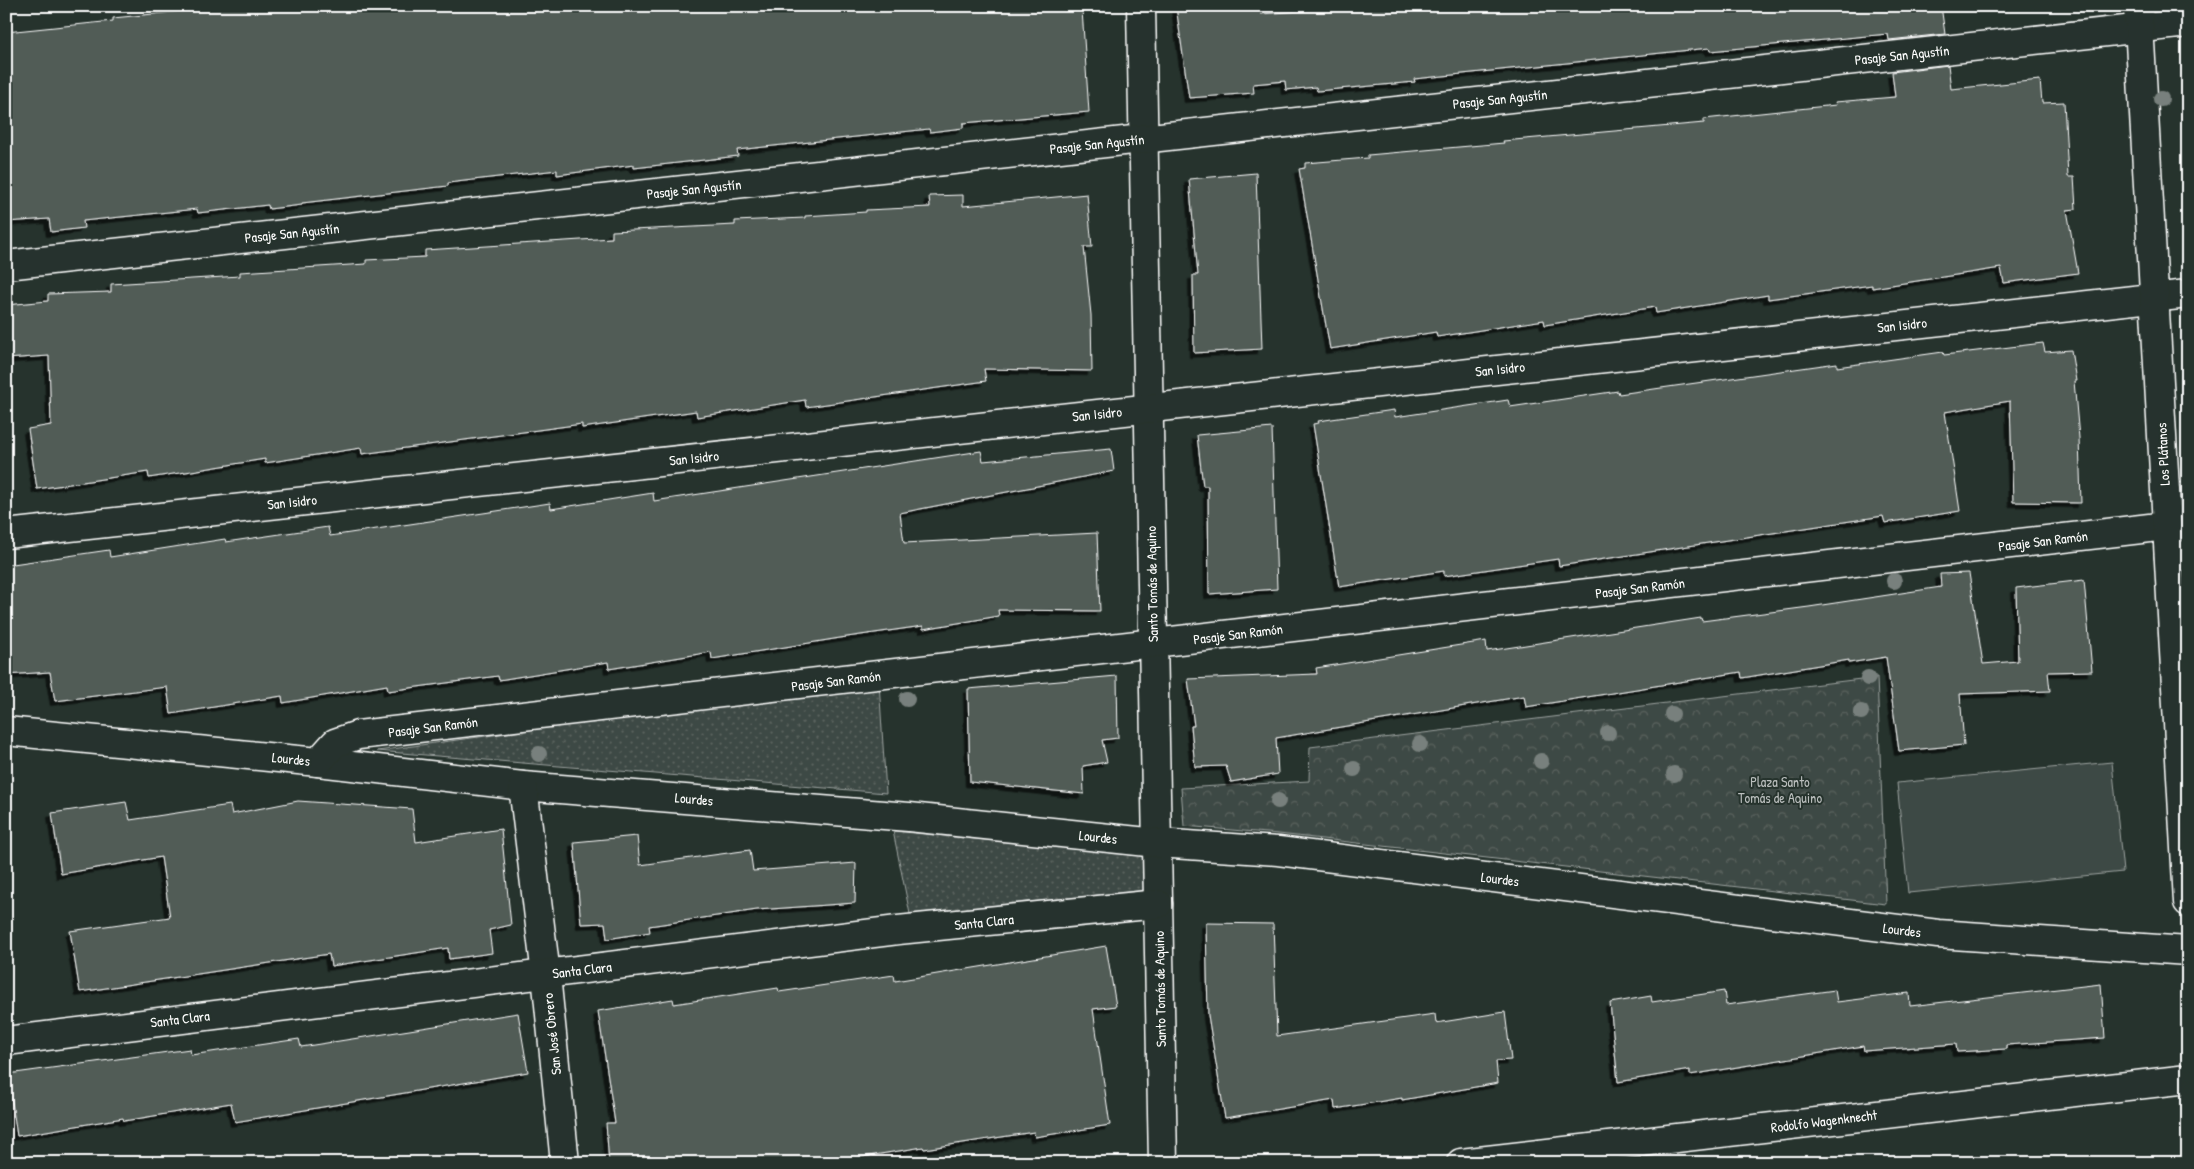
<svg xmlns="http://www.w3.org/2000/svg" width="2194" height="1169" font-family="'Patrick Hand',sans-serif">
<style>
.grass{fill:url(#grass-dots);stroke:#9ea4a2}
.park{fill:url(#park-crowns);stroke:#9ea4a2}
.garden{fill:#3e4944;stroke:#9ea4a2}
.building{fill:#515c57;stroke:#fff;filter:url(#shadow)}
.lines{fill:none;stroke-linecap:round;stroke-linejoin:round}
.street-casing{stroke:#fff;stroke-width:31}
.secondary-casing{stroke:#fff;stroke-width:31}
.street{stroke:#26332d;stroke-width:28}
.secondary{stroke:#26332d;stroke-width:28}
.tree{fill:#78807d}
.labels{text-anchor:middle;stroke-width:4;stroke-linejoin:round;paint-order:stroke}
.street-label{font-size:14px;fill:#fff;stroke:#26332d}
.park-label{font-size:14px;fill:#bbbfbe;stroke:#26332d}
</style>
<defs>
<pattern id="grass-dots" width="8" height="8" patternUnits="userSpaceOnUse" patternTransform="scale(1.25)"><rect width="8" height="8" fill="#3e4944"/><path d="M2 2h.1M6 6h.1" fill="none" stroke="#5b6460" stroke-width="1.8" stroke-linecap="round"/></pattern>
<pattern id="park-crowns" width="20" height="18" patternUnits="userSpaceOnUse" patternTransform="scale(1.25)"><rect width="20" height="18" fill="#3e4944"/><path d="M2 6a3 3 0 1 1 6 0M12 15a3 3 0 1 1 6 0" fill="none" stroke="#5b6460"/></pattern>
<filter id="shadow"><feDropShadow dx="-4.5" dy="4.5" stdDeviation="0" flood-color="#0009"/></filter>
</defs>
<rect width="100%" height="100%" fill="#26332d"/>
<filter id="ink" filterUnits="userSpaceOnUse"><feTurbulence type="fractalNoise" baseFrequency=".02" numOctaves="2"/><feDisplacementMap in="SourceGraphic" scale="10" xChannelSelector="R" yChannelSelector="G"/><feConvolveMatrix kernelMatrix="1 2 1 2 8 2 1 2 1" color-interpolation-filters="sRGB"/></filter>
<g filter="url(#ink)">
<g class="grass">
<path d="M879 682 886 793 377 751Z"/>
<path d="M893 831 1151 856 1148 890 910 914Z"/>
</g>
<path class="park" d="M1877 677 1886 904 1279 834 1184 826 1181 788 1309 781 1310 747Z"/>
<path class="garden" d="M2112 762 2123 872 1908 893 1897 783Z"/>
<g class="building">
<path d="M234 6H1056V10H1082L1089 112 963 123V128L930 132 929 129 737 150 738 156 704 160 634 168V165L557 175V170L448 183V186L302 203V205L269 209 268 205 198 213 197 209 83 221 84 228 51 232 49 219 6 222V32L113 21V18Z"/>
<path d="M1176 6H1260L1261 14 1367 6H1941L1945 34 1889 40 1888 34 1710 51 1709 48 1472 73 1414 79 1415 82 1317 91 1316 87 1286 90 1285 81 1253 84 1254 93 1189 98Z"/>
<path d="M1948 65 1951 89 2040 80 2042 103 2064 102 2068 177H2074L2076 209 2067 210 2078 273 2004 283 2001 268 1872 288V285L1768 299V295L1656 313 1655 307 1545 325 1544 320 1437 337 1436 332 1330 349 1299 169 1305 168V163L1368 158V155L1504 143 1503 141 1704 123V119L1836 105 1835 102 1895 97 1892 72Z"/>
<path d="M1256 173 1262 349 1194 353 1193 275H1198L1189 179Z"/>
<path d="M1087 194 1092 247H1084L1091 315 1092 371 984 369 986 381 806 407 805 400 697 417 696 411 582 428V424L362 454 361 448 265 463V459L149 478 148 472 37 489 28 429 51 425 49 356 6 359V305L48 301V294L111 292V284L240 276V272L366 264V260L425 257V250L612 238V231L735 225V221L805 218V216L866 212V210L930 207 929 196 963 195V206Z"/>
<path d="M2043 343 2045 352 2071 350 2076 381H2074L2079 438 2081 503 2013 502 2010 401 1945 412 1960 511 1885 523 1883 516 1559 566 1558 559 1444 576V571L1339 587 1313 424 1319 423 1318 421 1394 410 1395 417 1508 400 1510 407 1618 391 1619 394 1837 363V367L1943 352 1944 355Z"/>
<path d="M1272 428 1277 589 1209 594 1208 486H1203L1197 435Z"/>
<path d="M1111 449 1114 471 900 513 904 543 1097 533 1100 611 998 610 999 616 923 629V626L840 638 712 659 711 652 609 669 608 662 499 680 498 676 388 691 387 685 283 703 282 696 171 714 167 687 55 701 50 672 6 675V565L109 550 110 557 225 539 226 542 328 527 330 536 550 503 551 509 653 493 654 501 981 451 983 461Z"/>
<path d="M1969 573 1983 664 2018 661 2016 588 2084 580 2092 671 2048 672 2050 691 1960 694 1964 745 1899 751 1886 657 1849 663V660L1742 678 1741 672 1526 707 1524 696 1276 738 1278 774 1231 782 1226 766 1195 767 1191 726H1194L1188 679 1317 674 1316 668 1486 641 1487 651 1701 618 1702 621 1809 607 1941 587 1940 574Z"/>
<path d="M1117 676 1118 738 1102 740 1107 762 1083 766 1084 794 970 782 968 689Z"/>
<path d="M298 801 412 809 416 842 501 829 511 925 489 930 492 953 449 959 448 948 331 966 329 954 80 992 70 931 170 917 161 857 61 874 52 813 126 802 130 820 230 805 232 814Z"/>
<path d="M637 836 640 865 750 850 753 871 856 863 855 903 757 910 649 926 650 932 607 939 605 923 581 924 574 842Z"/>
<path d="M1206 923 1273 924 1277 1036 1435 1014 1436 1023 1505 1012 1511 1060 1496 1061 1498 1083 1402 1100V1098L1335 1109 1334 1100 1225 1118 1208 1015Z"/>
<path d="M1106 946 1116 1006 1093 1009 1110 1125 1035 1137 1034 1132 924 1149 923 1147 826 1163H609L606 1123H615L598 1011 673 999 674 1004 778 988 779 992 894 975 895 981Z"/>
<path d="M2101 984 2105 1038 2006 1045V1049L1957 1052 1956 1044 1864 1051 1863 1046 1690 1075V1070L1618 1082 1610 1003 1651 996 1652 1002 1724 991 1726 1005 1835 990 1837 1002 1909 993 1910 1006Z"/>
<path d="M518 1013 528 1072 235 1122 231 1103 124 1121 123 1118 17 1136 8 1074 190 1049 191 1055 299 1039 301 1047Z"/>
</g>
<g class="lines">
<g class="street-casing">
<g id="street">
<path d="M1141 6 1163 1163"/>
<path d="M6 265 2188 23"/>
<path d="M6 534 2188 294"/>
<path d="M2169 557 2188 555"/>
<path d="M6 731 318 762 523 786 909 817 1157 843 1278 851 1938 934 2188 951"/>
<path d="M318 762 335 743 358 735 2167 526"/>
<path d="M523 786 546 975 565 1163"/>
<path d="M6 1041 898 930 1158 904"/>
</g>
</g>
<g class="secondary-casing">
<g id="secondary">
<path d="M2138 6 2188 902"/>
<path d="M1461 1163 2188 1079"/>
</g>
</g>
<use href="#street" class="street"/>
<use href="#secondary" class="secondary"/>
</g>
<g class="tree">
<circle cx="2161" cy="99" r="8"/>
<circle cx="1894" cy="581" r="8"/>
<circle cx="1868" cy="678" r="8"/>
<circle cx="907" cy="699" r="8"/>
<circle cx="1861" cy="712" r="8"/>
<circle cx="1672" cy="714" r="8"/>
<circle cx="1608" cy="733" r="8"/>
<circle cx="1420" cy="744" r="8"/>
<circle cx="539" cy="754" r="8"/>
<circle cx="1541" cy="761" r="8"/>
<circle cx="1354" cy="769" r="8"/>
<circle cx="1674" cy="774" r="8"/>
<circle cx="1278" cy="801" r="8"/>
</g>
</g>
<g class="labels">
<g class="street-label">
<text transform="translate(1902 55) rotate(-6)" y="5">Pasaje San Agustín</text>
<text transform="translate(1500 99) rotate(-6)" y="5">Pasaje San Agustín</text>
<text transform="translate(1097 144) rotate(-6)" y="5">Pasaje San Agustín</text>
<text transform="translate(694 189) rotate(-6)" y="5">Pasaje San Agustín</text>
<text transform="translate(292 233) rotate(-6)" y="5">Pasaje San Agustín</text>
<text transform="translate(1902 325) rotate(-6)" y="5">San Isidro</text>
<text transform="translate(1500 369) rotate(-6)" y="5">San Isidro</text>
<text transform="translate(1097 414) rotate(-6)" y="5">San Isidro</text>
<text transform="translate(2163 454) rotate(-93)" y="5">Los Plátanos</text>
<text transform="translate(694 458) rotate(-6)" y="5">San Isidro</text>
<text transform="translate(292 502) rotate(-6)" y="5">San Isidro</text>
<text transform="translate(2043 541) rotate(-7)" y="5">Pasaje San Ramón</text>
<text transform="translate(1152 584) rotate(-91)" y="5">Santo Tomás de Aquino</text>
<text transform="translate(1640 588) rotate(-7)" y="5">Pasaje San Ramón</text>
<text transform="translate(1238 634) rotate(-7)" y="5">Pasaje San Ramón</text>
<text transform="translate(836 681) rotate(-7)" y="5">Pasaje San Ramón</text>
<text transform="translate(433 727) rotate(-7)" y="5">Pasaje San Ramón</text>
<text transform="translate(291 759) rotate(6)" y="5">Lourdes</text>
<text transform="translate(694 799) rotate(5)" y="5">Lourdes</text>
<text transform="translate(1098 837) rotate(6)" y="5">Lourdes</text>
<text transform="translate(1500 879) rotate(7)" y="5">Lourdes</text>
<text transform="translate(984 922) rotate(-6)" y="5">Santa Clara</text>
<text transform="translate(1902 930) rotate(7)" y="5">Lourdes</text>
<text transform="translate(582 970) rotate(-7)" y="5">Santa Clara</text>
<text transform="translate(1160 989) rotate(-91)" y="5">Santo Tomás de Aquino</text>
<text transform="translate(180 1019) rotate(-7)" y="5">Santa Clara</text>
<text transform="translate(552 1034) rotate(-96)" y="5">San José Obrero</text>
<text transform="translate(1824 1121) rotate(-7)" y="5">Rodolfo Wagenknecht</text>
</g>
<g class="park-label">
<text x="1780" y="787">Plaza Santo<tspan x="1780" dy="16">Tomás de Aquino</tspan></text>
</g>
</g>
<rect width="2194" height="1169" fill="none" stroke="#26332d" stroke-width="25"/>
<rect x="12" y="12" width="2169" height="1144" fill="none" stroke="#fff" stroke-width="2" filter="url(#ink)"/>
</svg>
